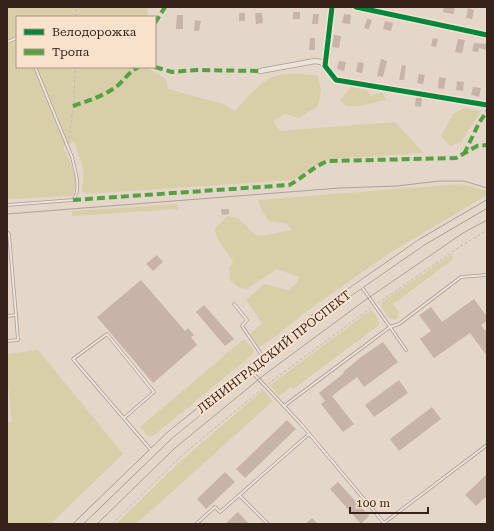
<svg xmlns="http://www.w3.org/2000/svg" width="494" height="531" font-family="'Roboto Serif',serif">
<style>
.green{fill:#d8cfa9}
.building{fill:#c8b3a8}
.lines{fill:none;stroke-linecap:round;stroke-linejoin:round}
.service-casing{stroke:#a99b92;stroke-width:3.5}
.minor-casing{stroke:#a99b92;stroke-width:6}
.primary-casing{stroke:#8e8179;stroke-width:8}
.path{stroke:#c4b9b1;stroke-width:1;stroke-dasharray:3 2;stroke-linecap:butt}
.service{stroke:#ece3da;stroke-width:2}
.minor{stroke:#ece3da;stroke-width:4.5}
.primary{stroke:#e4d7cb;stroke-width:7}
.tram{stroke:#aba29b;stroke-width:1}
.quiet{stroke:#53a240;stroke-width:4;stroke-dasharray:8 4;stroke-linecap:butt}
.cycleway-casing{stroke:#f8e2cc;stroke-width:8}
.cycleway{stroke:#00873e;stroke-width:5}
.labels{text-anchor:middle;stroke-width:4;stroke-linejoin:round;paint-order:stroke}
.street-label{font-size:12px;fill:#37221a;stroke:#f8e2cc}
</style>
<rect width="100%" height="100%" fill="#e4d6c8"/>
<g class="green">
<path d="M8 7H147L148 17H17V67H146L166 79 168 89 223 104 235 111C245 100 259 83 272 77 284 72 306 74 318 76L321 90 318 106 299 118 285 114 273 121 280 131 395 122 424 153 328 159 292 180 87 194 82 192 84 171 74 141 63 147C70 161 81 181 72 196L7 199Z"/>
<path d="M351 87 366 90 371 96 382 92 386 100 360 106H346L340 100Z"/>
<path d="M464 108 481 111 461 142 450 146 441 136 453 114Z"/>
<path d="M461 184 487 191V195L391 252 314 306 265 344 259 347 250 334 262 323 246 300 264 284 288 290 297 283 299 277 277 269 247 289 238 287 230 280 229 268 233 262C227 251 216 241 215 229L227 216 238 218 256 236C268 235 280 232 292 230L287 224 269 221 261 209 258 200Z"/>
<path d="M178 204V209L72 216V211Z"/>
<path d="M453 253 452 260 393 304 399 313 397 318 395 320 389 318 381 306 382 302Z"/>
<path d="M371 310 378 319 379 325 293 389 291 387 279 396 270 385Z"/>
<path d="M244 339 254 350 253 354 153 436H148L140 427Z"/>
<path d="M38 350 123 454 50 524H7V422H12L7 377V354Z"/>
<path d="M263 390 273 401 136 524H116L182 460Z"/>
</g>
<g class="building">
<path d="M444 7H455L453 14 443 12Z"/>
<path d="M468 8 474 10 472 19 466 18Z"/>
<rect x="293" y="12" width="7" height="7"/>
<rect x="239" y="13" width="6" height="8"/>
<path d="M255 13H262L263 23 256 24Z"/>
<path d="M313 14H319L318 24H312Z"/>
<path d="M344 14 351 15 350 24 342 23Z"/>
<path d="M177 15H183V29H176Z"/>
<path d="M367 19 372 20 369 29 364 28Z"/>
<path d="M195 20 201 21 199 31H194Z"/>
<path d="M385 21 393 23 391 31 383 29Z"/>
<path d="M334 35 341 36 339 48 332 47Z"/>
<path d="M310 38H315V50H309Z"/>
<path d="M433 38 438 39 436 47 431 46Z"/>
<path d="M458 39 465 40 462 53 455 52Z"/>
<path d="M474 43 487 44V50L479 48 478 52 472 51Z"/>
<path d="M381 59 387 61 383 77 377 76Z"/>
<path d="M339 61 346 62 344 71 337 69Z"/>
<path d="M358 62 364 63 362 73 356 72Z"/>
<path d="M402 65 406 66 404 80H399Z"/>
<path d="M419 74 425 75 423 84 417 83Z"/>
<path d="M439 77 446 78 444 89 438 88Z"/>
<path d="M457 81 464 82 463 91 456 90Z"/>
<path d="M473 87 481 88 479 97 471 95Z"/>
<path d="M416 97 422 98 421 107 415 106Z"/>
<path d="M221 209H229V214L222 215Z"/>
<path d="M157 255 163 262 153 271 146 264Z"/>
<path d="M141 280 185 331 188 328 194 335 191 337 197 345 153 383 97 317Z"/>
<path d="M474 299 487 317V321L481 325 487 333V356L470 333 434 358 420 339 431 331 419 315 431 307 442 322Z"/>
<path d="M204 305 234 339 225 346 196 312Z"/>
<path d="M383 342 398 362 364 387 357 377 332 396 354 424 343 432 321 404 325 401 319 393 344 373 343 372 361 357Z"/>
<path d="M399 380 408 393 374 417 365 405Z"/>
<path d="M432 407 441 419 399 451 390 439Z"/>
<path d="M287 420 296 429 245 478 236 469Z"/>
<path d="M225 472 235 482 206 509 197 499Z"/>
<path d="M487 474V496L476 506 465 495Z"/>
<path d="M338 482 369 516 361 524 330 489Z"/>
<path d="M238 512 249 524H225Z"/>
<path d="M312 518 318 524H305Z"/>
</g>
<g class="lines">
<g class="service-casing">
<g id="service">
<path d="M7 42 17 38"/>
<path d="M7 205 73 200C82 190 75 170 72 157L35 67"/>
<path d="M7 232 9 234 16 315 7 316"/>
<path d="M234 304 247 320 242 326 263 357"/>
<path d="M7 341 18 340 16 315"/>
<path d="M406 350 390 327 399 324 461 277 487 275"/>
<path d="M252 372 301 424 384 523 487 445"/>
<path d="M284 406 390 327 361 286"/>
<path d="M124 418 154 392 107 334 73 359 151 450"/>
<path d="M239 495 268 524"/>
<path d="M196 524 215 507 220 512 309 434"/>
</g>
</g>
<g class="minor-casing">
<g id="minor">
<path d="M332 7 325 66 336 80 487 105"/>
<path d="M356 7 487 35"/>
<path d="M260 71 315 61 321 62 325 66"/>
</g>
</g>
<g class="primary-casing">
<path id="primary" d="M78 524 170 435 324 310 422 242 487 204"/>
</g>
<g class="path">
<path d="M76 17V7"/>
<path d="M69 138 74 100 75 67"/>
<path d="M378 303 461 246 487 230"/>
<path d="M268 384 372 307"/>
<path d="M112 524 180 457 263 388"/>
</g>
<use href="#service" class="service"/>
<use href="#minor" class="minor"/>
<use href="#primary" class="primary"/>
<g class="tram">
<path d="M7 214 340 188 397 186 439 181H464L487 188"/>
<path d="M97 524 175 448 264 375 364 301 463 233 487 220"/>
</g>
<g class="quiet">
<path d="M155 23 165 7"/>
<path d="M155 67 172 72 197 70 260 71"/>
<path d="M73 106C88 101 103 96 116 87 124 81 129 71 139 67"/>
<path d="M464 154 479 123 487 111"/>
<path d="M73 200 289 185C303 178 316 164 329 161L456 158 477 146 487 145"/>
</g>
<g class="cycleway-casing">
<g id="cycleway">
<path d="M332 7 325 66 336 80 487 105"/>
<path d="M356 7 487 35"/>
</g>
</g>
<use href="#cycleway" class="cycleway"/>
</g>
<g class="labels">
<g class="street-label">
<text transform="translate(274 352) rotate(-38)" y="4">ЛЕНИНГРАДСКИЙ ПРОСПЕКТ</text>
</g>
</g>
<rect width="494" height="531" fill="none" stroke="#37221a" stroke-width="16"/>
<rect x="16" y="16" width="140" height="52" fill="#f8e2cc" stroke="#ab9585"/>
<rect x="24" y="29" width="20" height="6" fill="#00873e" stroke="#ab9585"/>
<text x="52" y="36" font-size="12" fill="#37221a">Велодорожка</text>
<rect x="24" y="49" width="20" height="6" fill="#53a240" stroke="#ab9585"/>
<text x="52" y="56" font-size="12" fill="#37221a">Тропа</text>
<path d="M350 507v6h78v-6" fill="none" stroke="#37221a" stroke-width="2"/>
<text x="356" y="507" font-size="12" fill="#37221a" stroke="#f8e2cc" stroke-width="3" paint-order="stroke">100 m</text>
</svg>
